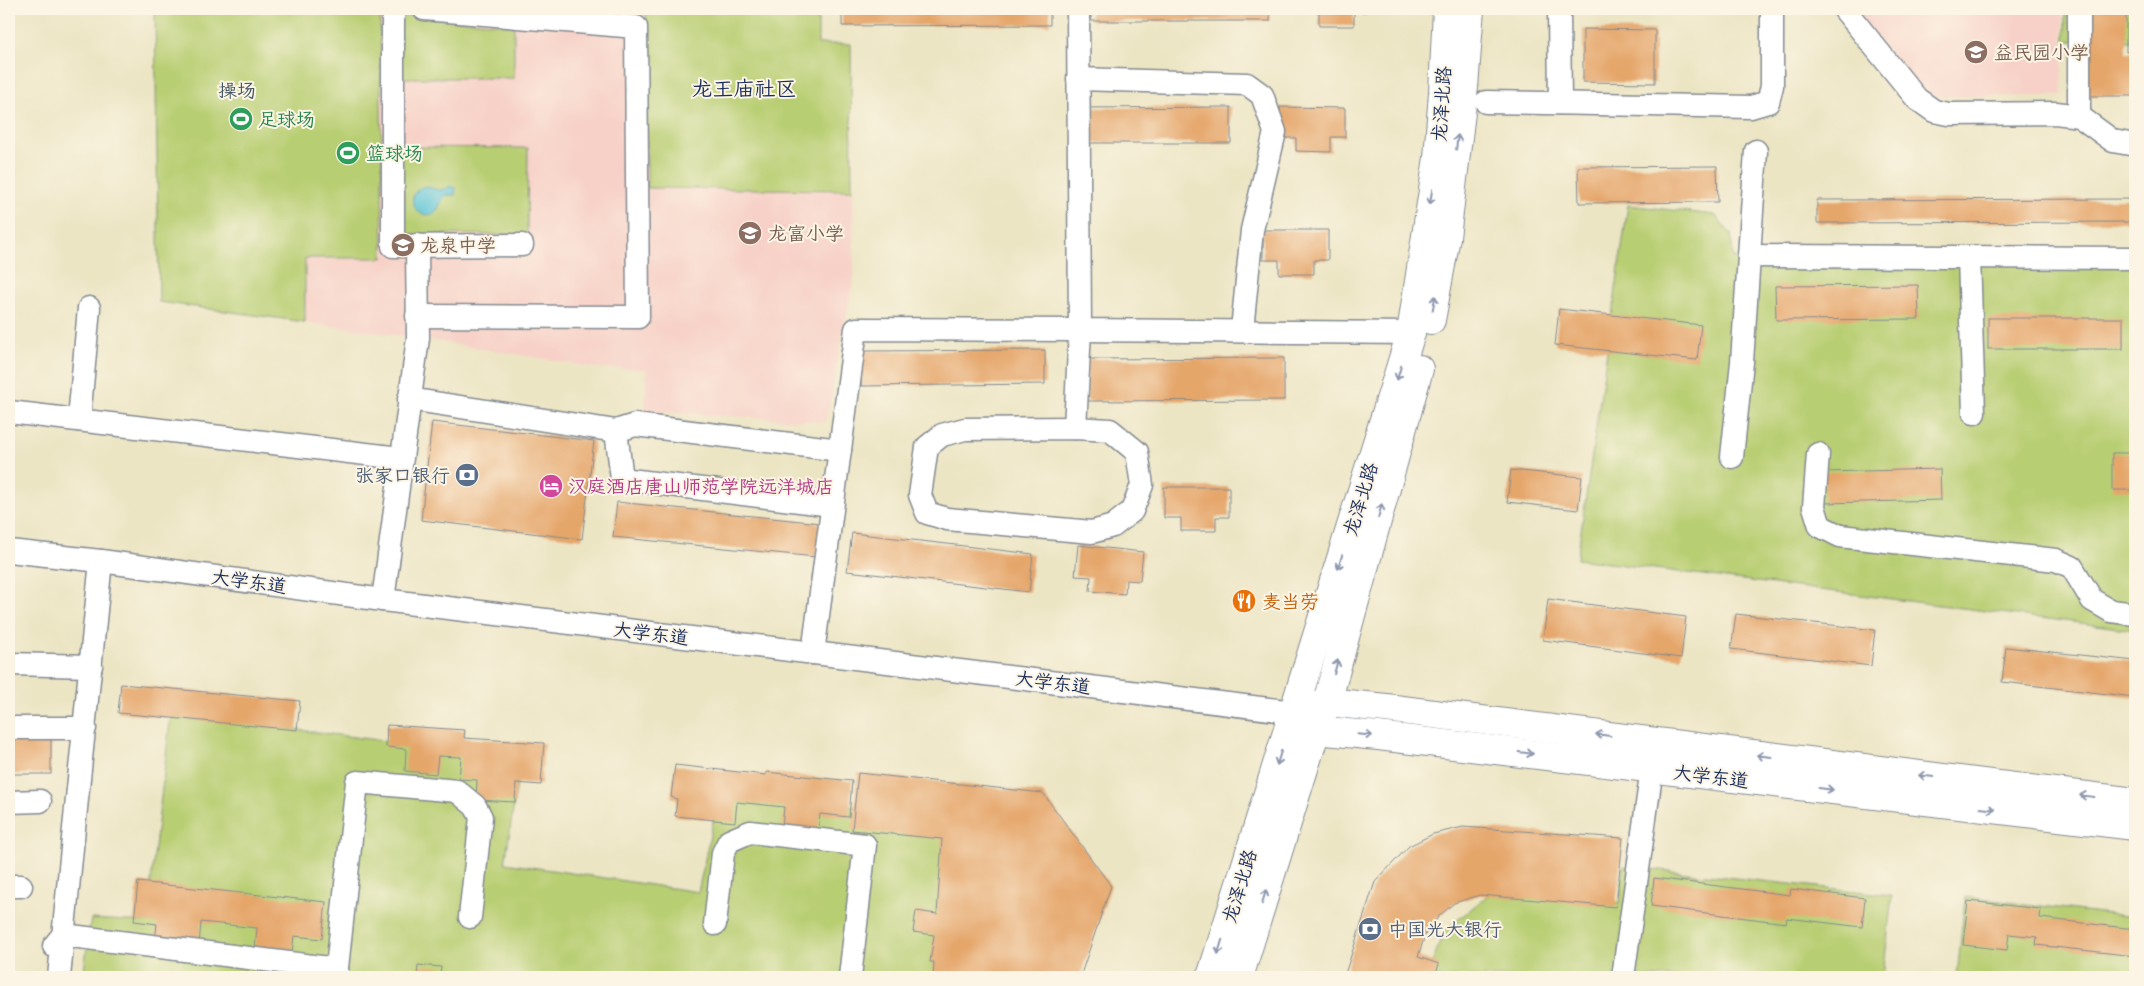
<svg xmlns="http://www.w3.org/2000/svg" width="2144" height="986" font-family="Dekko,'LXGW WenKai TC',sans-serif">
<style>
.built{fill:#f7d1c8}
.green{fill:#b8ce72;stroke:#6a7e68}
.water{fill:#5cc5d7;stroke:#3c7a9a}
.building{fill:#e5a66a}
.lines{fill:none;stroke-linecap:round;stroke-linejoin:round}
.minor-casing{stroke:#848a91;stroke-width:25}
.major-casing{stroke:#848a91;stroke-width:30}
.minor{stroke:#fff;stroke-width:22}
.major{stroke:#fff;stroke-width:28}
.oneway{stroke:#8d97ae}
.labels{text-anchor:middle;stroke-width:4;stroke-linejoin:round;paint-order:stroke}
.education-label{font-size:19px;fill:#785e54;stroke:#fcf5e5;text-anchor:start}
.park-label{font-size:19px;fill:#425763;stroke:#fcf5e5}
.street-label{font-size:19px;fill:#1b2f5e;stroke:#fcf5e5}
.leisure-label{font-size:19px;fill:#27864d;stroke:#fcf5e5;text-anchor:start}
.service-label{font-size:19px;fill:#4e5e75;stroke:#fcf5e5;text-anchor:end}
.hotel-label{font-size:19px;fill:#b23c85;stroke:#fcf5e5;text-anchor:start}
.food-label{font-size:19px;fill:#c56008;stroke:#fcf5e5;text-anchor:start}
.quarter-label{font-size:21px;fill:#1b2f5e;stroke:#fcf5e5}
</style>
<rect width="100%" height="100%" fill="#fcf5e5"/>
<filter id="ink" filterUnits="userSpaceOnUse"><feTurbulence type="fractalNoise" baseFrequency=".02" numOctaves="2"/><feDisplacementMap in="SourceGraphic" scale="10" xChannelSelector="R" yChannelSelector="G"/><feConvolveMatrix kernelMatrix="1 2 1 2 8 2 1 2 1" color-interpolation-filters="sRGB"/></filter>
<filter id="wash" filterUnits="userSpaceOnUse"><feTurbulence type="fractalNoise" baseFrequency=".0096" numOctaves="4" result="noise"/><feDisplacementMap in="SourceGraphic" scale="20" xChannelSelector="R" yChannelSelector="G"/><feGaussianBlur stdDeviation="1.12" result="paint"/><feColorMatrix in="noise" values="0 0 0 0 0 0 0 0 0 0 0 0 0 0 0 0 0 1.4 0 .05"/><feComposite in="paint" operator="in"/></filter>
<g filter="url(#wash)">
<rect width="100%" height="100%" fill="#ece5c4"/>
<g class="built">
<path d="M155 9H818V44H851L854 276 826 422 645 411 647 369 598 368 418 338 159 302Z"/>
<path d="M1853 9H2063L2062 96H1927Z"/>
</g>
<g class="green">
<path d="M155 9H322L380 17 383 258H305V322L159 302Z"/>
<path d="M646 9H818V44H851L852 190 647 188Z"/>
<rect x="2065" y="9" width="70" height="32"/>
<path d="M400 15 514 25V78H400Z"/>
<path d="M400 147 528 148 527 235 400 234Z"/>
<path d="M1628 205 1715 215 1731 234 1733 258 2135 264V630L1577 559Z"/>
<path d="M171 714 521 758 505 863 698 892 722 780 960 828 1025 938 1014 977H83L91 919 146 922Z"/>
<path d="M1623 866 1892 895 1883 977H1427L1444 931 1493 891 1620 903Z"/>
<path d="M1965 897 2135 917V977H1957Z"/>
</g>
<path class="water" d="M425 186 438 190 446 189 449 186 456 188 455 195H445L436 212C415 224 402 192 425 186Z"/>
<g id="blocks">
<g class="building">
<path d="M842 9H1050V25L842 26Z"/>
<rect x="1091" y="9" width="179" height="12"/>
<path d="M1302 9H1367V12H1354V26H1319V12H1302Z"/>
<path d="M2088 9H2126V52H2135V96H2087Z"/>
<path d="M1583 29 1655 30V83L1583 82Z"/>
<path d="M1231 107V143H1084V108Z"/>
<path d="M1280 107 1345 108V137H1331V152L1296 151V138H1280Z"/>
<path d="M1717 166 1718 202 1579 203 1578 167Z"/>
<path d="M2135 199V222L1817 223V200Z"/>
<path d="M1263 230H1328V260H1314V274H1279V260H1263Z"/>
<path d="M1918 285 1919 319 1776 320 1775 286Z"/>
<path d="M1559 309 1701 325 1697 360 1555 345Z"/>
<rect x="1988" y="318" width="135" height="31"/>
<path d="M1045 350V384L861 386V351Z"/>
<path d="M1284 358V400L1087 401V359Z"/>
<path d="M432 422 594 441 582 539 421 520Z"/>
<rect x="2112" y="453" width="23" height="37"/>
<path d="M1940 469 1941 500 1824 503V472Z"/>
<path d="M1511 470 1582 477 1578 510 1507 502Z"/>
<path d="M1164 487H1229V517H1216V531H1181V518H1164Z"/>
<path d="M617 502 820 523 816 557 613 537Z"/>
<path d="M852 533 1033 554 1029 592 847 571Z"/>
<path d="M1078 545 1143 552 1140 581 1126 580 1125 594 1090 591 1091 577 1075 576Z"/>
<path d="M1548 599 1686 617 1681 658 1543 640Z"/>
<path d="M1736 614 1875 630 1871 666 1731 649Z"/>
<path d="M2006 647 2135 661V697L2002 682Z"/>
<path d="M121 684 300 701 297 730 118 713Z"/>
<path d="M387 725 465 730 464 738 544 743 541 785 516 783 515 802 476 800 477 780 459 779 461 757 438 756 436 774 405 771 406 749 386 747Z"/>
<rect x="9" y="736" width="42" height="38"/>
<path d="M675 765 766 775V772L852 781 849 817 820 814 818 831 782 828 784 807 737 802 735 822 675 816 677 799 671 797Z"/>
<path d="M858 773 1043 793 1111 886 1080 977H933L934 962H930L934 935 913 932 916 911 937 914 942 839 852 830Z"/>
<path d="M1463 827 1623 838 1616 907 1480 895 1454 903 1438 917 1425 935 1418 957 1439 964 1435 977H1344L1375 882 1409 846 1433 834Z"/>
<path d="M1654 878 1790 895 1791 889 1865 898 1862 927 1787 918 1786 923 1651 906Z"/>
<path d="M138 882 326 902 322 939 294 936 292 953 255 949 257 928 201 922 199 945 155 941 157 924 134 921Z"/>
<path d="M1968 901 2041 909 2040 918 2135 929V956L2036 945 2037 937 2009 934 2007 950 1963 945Z"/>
<path d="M418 965 441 967 440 977H417Z"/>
<path d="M477 972 505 975V977H477Z"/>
</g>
</g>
</g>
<g filter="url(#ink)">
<use href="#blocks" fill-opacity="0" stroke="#848a91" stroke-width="1"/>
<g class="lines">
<g class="minor-casing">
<g id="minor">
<path d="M393 9V246L522 245"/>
<path d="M1078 9 1080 330 1411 333"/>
<path d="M1559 9 1560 103"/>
<path d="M1844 9 1917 99 1934 111 1949 114 2056 113 2079 116 2113 141 2135 145"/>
<path d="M2079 9V116"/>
<path d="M1078 79 1247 84 1262 95 1275 132 1252 230 1242 330"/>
<path d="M1486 102 1751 107 1768 102 1772 86V9"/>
<path d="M1749 256 2135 258"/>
<path d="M1969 257 1974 413"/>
<path d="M417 316 638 317 636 27 424 9"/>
<path d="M409 399 616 431 635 425 840 450"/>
<path d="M9 412 400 458"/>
<path d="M79 420 89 308"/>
<path d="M1075 428 1110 430 1137 452 1142 485 1132 511 1113 526 1092 532 947 519 927 513 920 495 927 447 942 435 965 429Z"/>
<path d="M616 431 622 479 832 505"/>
<path d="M1818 454 1814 507 1820 526 1840 536 2056 560 2072 567 2092 600 2111 611 2135 614"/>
<path d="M1732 457 1742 362 1756 151"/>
<path d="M9 551 101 561 383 600 1294 712"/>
<path d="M383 600 418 338 417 245"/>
<path d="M813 653 856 329 1080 330 1075 428"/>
<path d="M9 664 91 666"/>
<path d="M9 728H85"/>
<path d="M9 802 40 801"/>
<path d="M9 886H21"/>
<path d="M715 924 723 853 729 841 750 832 865 845 850 977"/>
<path d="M54 946 63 935 337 969"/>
<path d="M59 977 101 561"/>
<path d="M336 977 357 782 457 791 475 806 481 817 470 917"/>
<path d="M1623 977 1652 768"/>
</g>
</g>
<g class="major-casing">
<g id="major">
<path d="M1431 320 1446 237 1464 87 1470 9"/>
<path d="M1310 707 1327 702 1386 708 2135 802"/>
<path d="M1304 720 1316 730 1378 736 2135 826"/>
<path d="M1211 977 1411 333 1438 158 1443 92 1447 9"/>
<path d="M1239 977 1316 730 1327 702 1419 369"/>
</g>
</g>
<use href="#minor" class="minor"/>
<use href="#major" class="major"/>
</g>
<defs><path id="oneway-shaft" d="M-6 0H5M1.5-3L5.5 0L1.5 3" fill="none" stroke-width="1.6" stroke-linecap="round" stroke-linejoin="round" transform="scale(1.25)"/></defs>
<g class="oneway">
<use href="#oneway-shaft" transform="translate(1457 142) rotate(-83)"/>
<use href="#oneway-shaft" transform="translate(1431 197) rotate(99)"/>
<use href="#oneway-shaft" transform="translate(1434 303) rotate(-79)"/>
<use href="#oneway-shaft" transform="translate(1399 373) rotate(107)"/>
<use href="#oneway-shaft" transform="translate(1380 511) rotate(-75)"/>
<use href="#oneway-shaft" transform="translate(1340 562) rotate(107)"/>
<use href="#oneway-shaft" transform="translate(1336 667) rotate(-75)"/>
<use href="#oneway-shaft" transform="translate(1365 735) rotate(5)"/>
<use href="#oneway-shaft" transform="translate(1603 735) rotate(-173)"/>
<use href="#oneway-shaft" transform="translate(1526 753) rotate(7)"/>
<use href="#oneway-shaft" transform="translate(1764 756) rotate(-173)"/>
<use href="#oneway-shaft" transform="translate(1279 758) rotate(107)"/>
<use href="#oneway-shaft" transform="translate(1926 776) rotate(-173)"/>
<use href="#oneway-shaft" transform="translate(1826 789) rotate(7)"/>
<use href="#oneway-shaft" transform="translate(2087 796) rotate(-173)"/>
<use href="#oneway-shaft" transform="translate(1988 809) rotate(7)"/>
<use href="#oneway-shaft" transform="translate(1264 897) rotate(-73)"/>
<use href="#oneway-shaft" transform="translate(1220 947) rotate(107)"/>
</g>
</g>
<defs>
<g id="school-disc" transform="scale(1.25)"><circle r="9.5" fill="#8d6e63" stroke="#fcf5e5"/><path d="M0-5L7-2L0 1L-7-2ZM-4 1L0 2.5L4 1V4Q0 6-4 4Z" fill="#fff"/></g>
<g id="stadium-disc" transform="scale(1.25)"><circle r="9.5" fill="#2e9e5b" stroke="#fcf5e5"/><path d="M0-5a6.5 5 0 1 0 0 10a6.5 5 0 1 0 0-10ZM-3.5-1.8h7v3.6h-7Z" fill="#fff"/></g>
<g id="bank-disc" transform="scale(1.25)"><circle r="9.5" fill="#5c6f8a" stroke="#fcf5e5"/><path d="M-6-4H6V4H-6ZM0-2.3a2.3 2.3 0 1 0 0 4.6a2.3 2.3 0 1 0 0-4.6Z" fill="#fff"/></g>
<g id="hotel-disc" transform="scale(1.25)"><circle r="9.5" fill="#d1479c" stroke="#fcf5e5"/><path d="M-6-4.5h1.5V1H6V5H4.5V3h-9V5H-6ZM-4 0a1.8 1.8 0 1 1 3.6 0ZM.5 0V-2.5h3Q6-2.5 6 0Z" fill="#fff"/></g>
<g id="restaurant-disc" transform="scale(1.25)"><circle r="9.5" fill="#e8710a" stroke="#fcf5e5"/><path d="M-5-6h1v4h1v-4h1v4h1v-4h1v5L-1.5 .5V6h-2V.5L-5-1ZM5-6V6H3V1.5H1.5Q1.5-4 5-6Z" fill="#fff"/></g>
</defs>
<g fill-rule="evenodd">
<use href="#school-disc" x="1976" y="52"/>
<use href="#stadium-disc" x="241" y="119"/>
<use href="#stadium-disc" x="348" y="153"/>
<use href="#school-disc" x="750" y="233"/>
<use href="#school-disc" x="403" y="245"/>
<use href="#bank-disc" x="467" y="475"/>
<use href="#hotel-disc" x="551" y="486"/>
<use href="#restaurant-disc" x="1244" y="601"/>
<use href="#bank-disc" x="1370" y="929"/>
</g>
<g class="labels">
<g class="education-label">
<text x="1994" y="59">益民园小学</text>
<text x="768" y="240">龙富小学</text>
<text x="420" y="252">龙泉中学</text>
</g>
<g class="park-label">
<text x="237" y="97">操场</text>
</g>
<g class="street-label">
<text transform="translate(1441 104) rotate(-86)" y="7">龙泽北路</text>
<text transform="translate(1360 499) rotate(-73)" y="7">龙泽北路</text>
<text transform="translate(249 581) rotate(8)" y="7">大学东道</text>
<text transform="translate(651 633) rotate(7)" y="7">大学东道</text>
<text transform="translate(1053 682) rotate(7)" y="7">大学东道</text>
<text transform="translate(1711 776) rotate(7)" y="7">大学东道</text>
<text transform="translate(1239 886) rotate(-73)" y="7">龙泽北路</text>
</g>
<g class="leisure-label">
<text x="258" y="126">足球场</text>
<text x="366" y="160">篮球场</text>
</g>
<g class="service-label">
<text x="450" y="482">张家口银行</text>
<text x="1388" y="936" text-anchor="start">中国光大银行</text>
</g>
<g class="hotel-label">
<text x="568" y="493">汉庭酒店唐山师范学院远洋城店</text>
</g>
<g class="food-label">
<text x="1262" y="608">麦当劳</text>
</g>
<g class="quarter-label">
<text x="744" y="96">龙王庙社区</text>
</g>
</g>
<rect width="2144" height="986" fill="none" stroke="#fcf5e5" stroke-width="30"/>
</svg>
